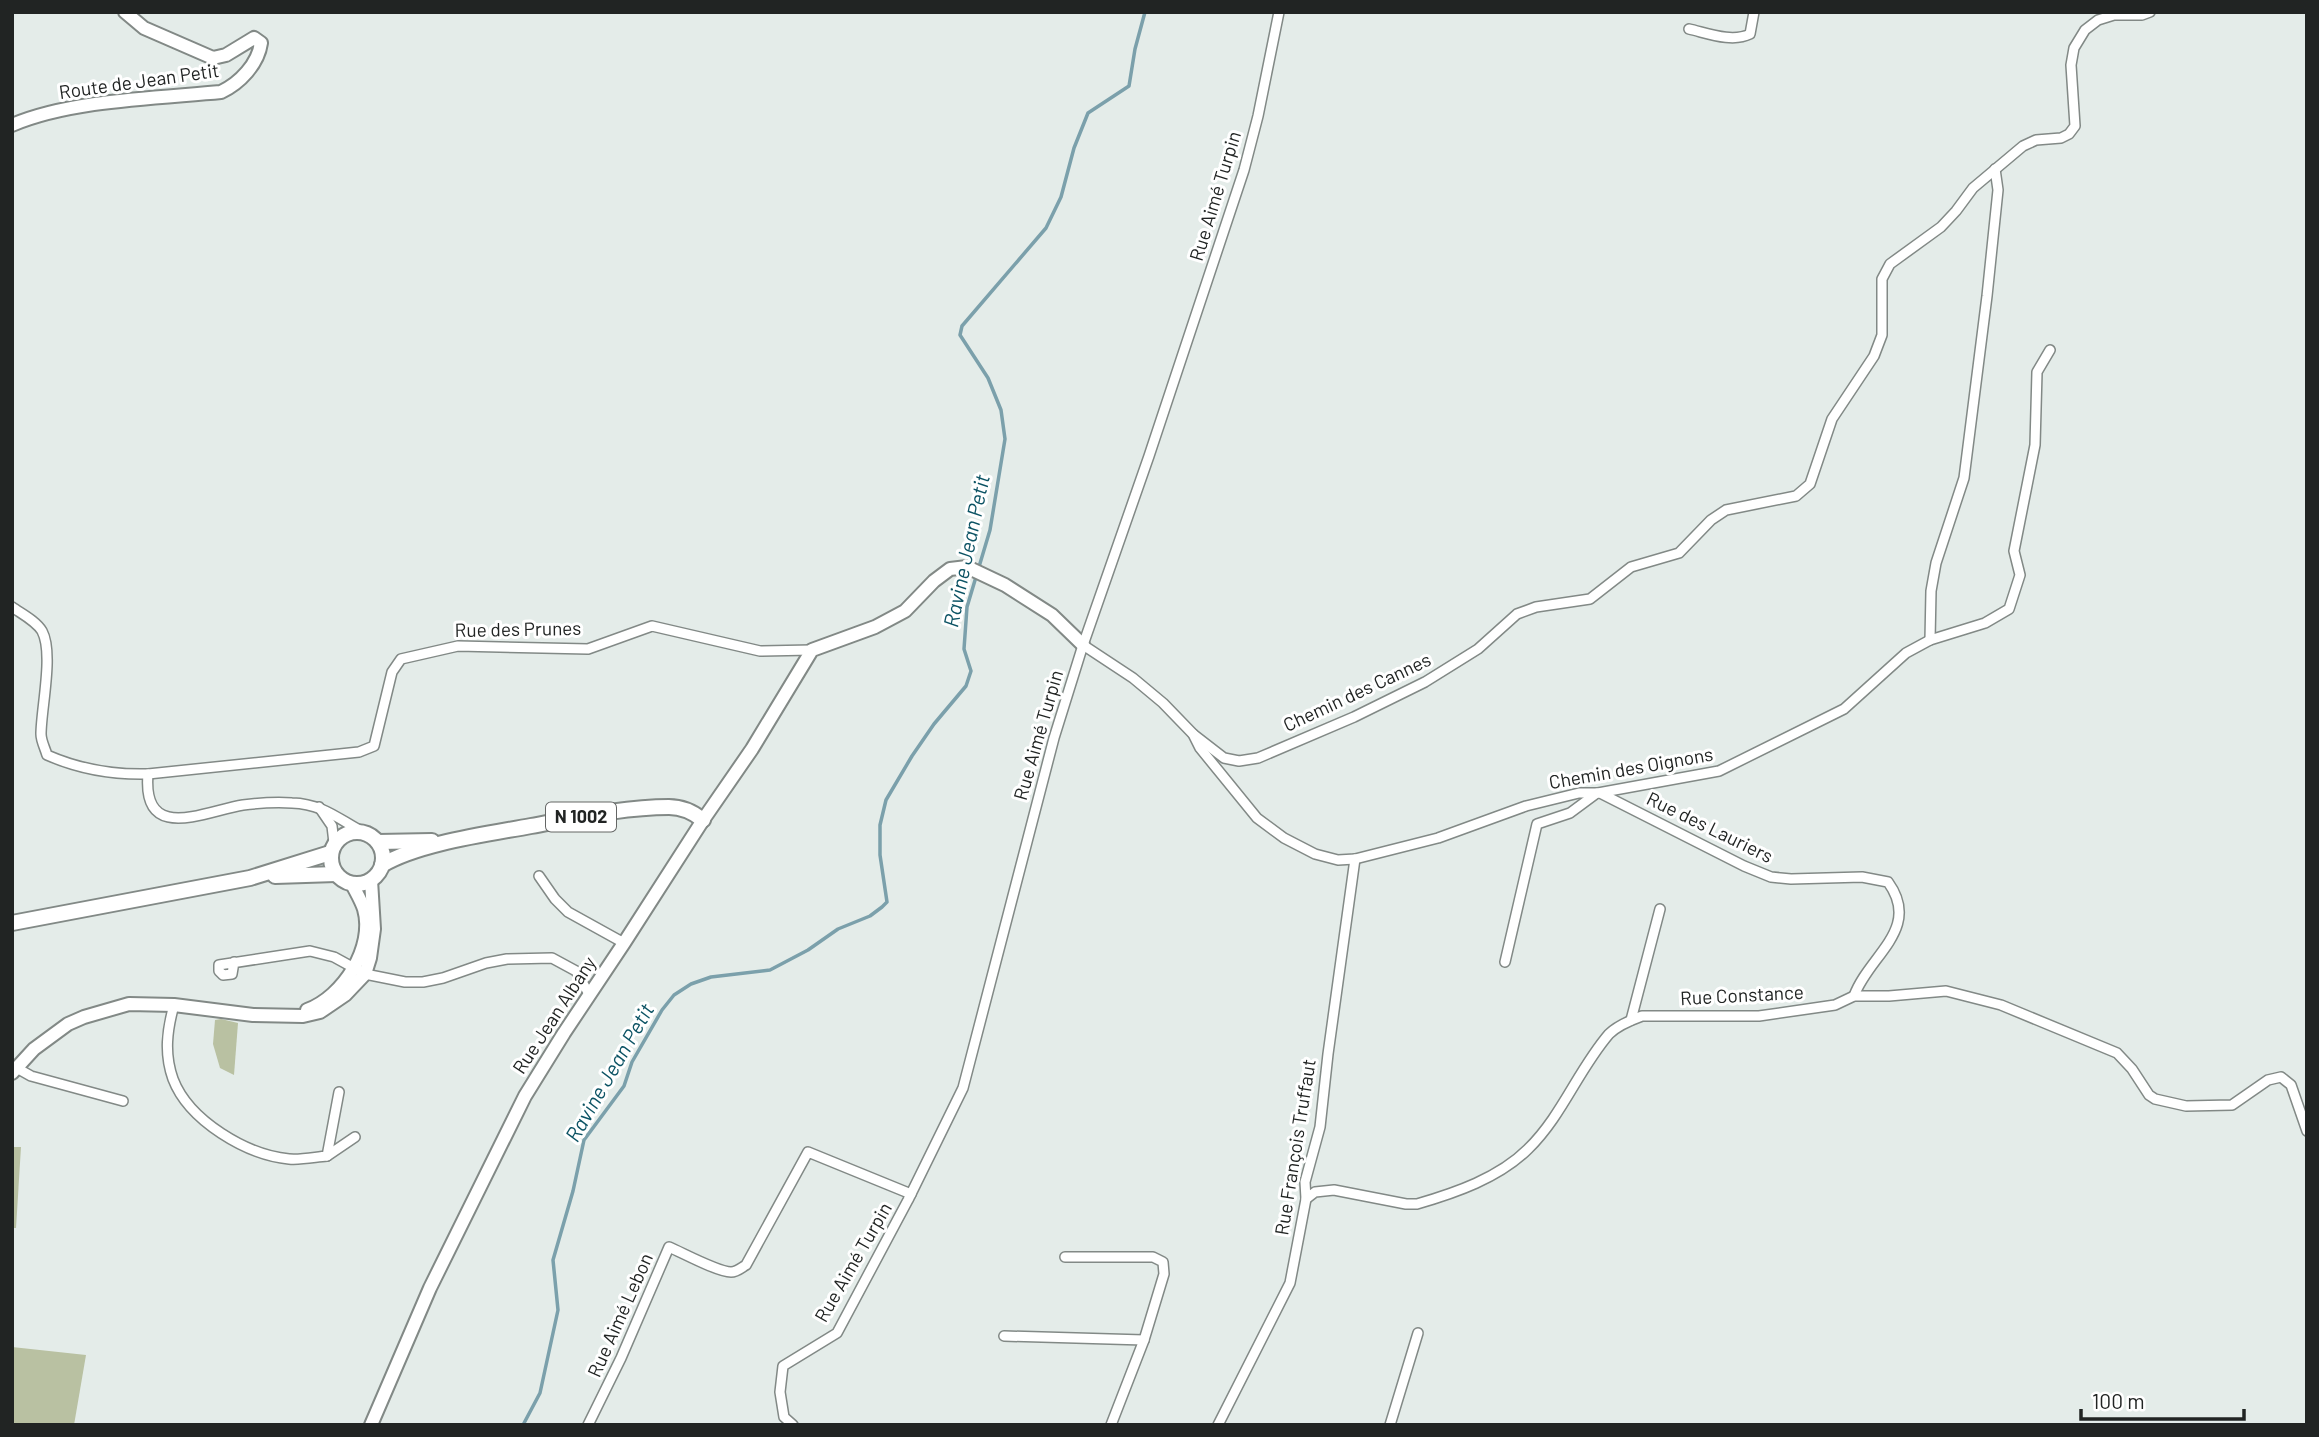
<svg xmlns="http://www.w3.org/2000/svg" width="2319" height="1437" font-family="Barlow,sans-serif">
<style>
.green{fill:#b9c1a2}
.lines{fill:none;stroke-linecap:round;stroke-linejoin:round}
.stream{stroke:#7ba0ab;stroke-width:3.5}
.street-casing{stroke:#828986;stroke-width:12}
.secondary-casing{stroke:#828986;stroke-width:16}
.primary-casing{stroke:#828986;stroke-width:18}
.street{stroke:#fff;stroke-width:9}
.secondary{stroke:#fff;stroke-width:12}
.primary{stroke:#fff;stroke-width:14}
.labels{text-anchor:middle;stroke-width:6;stroke-linejoin:round;paint-order:stroke}
.shield{fill:#fff;stroke:#646665;stroke-width:2}
.shield-label{font-size:18px;font-weight:bold;fill:#212423}
.street-label{font-size:19px;fill:#212423;stroke:#fff}
.water-label{font-size:21px;font-style:italic;fill:#0c5364;stroke:#fff}
</style>
<rect width="100%" height="100%" fill="#e4ece9"/>
<g class="green">
<path d="M221 1019 238 1023 234 1075 220 1068 213 1044 215 1020Z"/>
<path d="M12 1147H21L16 1228H12Z"/>
<path d="M12 1347 86 1355 74 1425H12Z"/>
</g>
<g class="lines">
<path class="stream" d="M523 1425 540 1393 558 1310 553 1260 573 1191 584 1140 624 1086 632 1062 662 1010 674 995 691 984 711 977 770 970 808 950 838 929 870 916 882 907 887 902 880 855V825L886 800 912 756 934 724 966 686 971 671 964 649 967 607 990 530 1005 439 1001 410 988 378 960 335 962 326 1046 228 1061 197 1074 148 1088 113 1129 86 1135 49 1145 12"/>
<g class="street-casing">
<g id="street">
<path d="M1689 29C1707 33 1732 43 1750 34L1754 12"/>
<path d="M12 607C22 614 36 621 42 631 54 653 41 709 41 734 41 741 45 748 47 755 79 769 113 775 148 774L359 752 374 746 392 672 401 659 458 646 588 649 652 626 760 651 812 650"/>
<path d="M1930 640 1931 591 1936 563 1964 478 1987 296 1998 190 1995 169"/>
<path d="M1083 645 1133 678 1163 703 1193 734 1200 748 1257 818 1284 838 1315 854 1338 860 1355 859 1438 838 1526 806 1579 793H1598L1719 771 1844 709 1906 653 1930 640 1985 623 2009 609 2020 575 2014 551 2035 445 2037 372 2050 350"/>
<path d="M1193 734 1224 758 1239 761 1258 758 1354 717 1425 682 1478 649 1517 614 1536 607 1590 599 1631 567 1679 553 1711 520 1726 510 1796 496 1810 484 1832 419 1874 356 1882 335V279L1890 264 1941 227 1956 211 1973 188 2023 146 2036 140 2061 138 2069 134 2075 126 2071 65 2074 48 2085 30 2098 20 2114 15H2142L2150 12"/>
<path d="M148 774C142 844 205 811 243 805 259 803 276 802 292 803 322 804 337 818 361 831"/>
<path d="M1600 793 1744 866 1771 877 1791 879 1862 877 1888 882C1922 929 1869 955 1854 996"/>
<path d="M319 807 332 826 334 843"/>
<path d="M539 876 555 899 568 912 624 943"/>
<path d="M234 962 232 974 223 975 219 971V965L310 951 334 957 365 974 405 982H423L443 978 486 963 507 959 552 958 576 971 589 994"/>
<path d="M1505 962 1537 824 1570 813 1597 793"/>
<path d="M174 1005C167 1030 164 1054 173 1079 189 1121 247 1155 289 1159 302 1160 315 1157 327 1156L339 1092"/>
<path d="M1631 1020 1660 909"/>
<path d="M15 1067 31 1076 123 1101"/>
<path d="M327 1156 355 1137"/>
<path d="M1306 1199 1315 1192 1334 1190 1406 1204H1417C1455 1193 1499 1178 1528 1149 1562 1116 1578 1070 1609 1034 1618 1025 1631 1020 1642 1016H1759L1835 1005 1854 996H1889L1946 991 2001 1005 2117 1053 2132 1069 2149 1095 2155 1099 2186 1106 2232 1105 2268 1080 2281 1077 2291 1085 2307 1131"/>
<path d="M1065 1257H1153L1163 1262 1164 1274 1144 1340 1111 1425"/>
<path d="M1004 1336 1144 1340"/>
<path d="M588 1425 621 1358 669 1247C683 1253 718 1272 731 1272 737 1272 741 1268 746 1265L808 1152 911 1194"/>
<path d="M793 1425 784 1417 780 1392 783 1366 837 1333 908 1200 963 1088 1054 738 1083 645 1149 456 1244 170 1258 116 1279 12"/>
<path d="M1218 1425 1290 1283 1306 1199 1305 1182 1320 1127 1328 1054 1355 859"/>
<path d="M1390 1425 1418 1333"/>
</g>
</g>
<g class="secondary-casing">
<g id="secondary">
<path d="M12 125C70 100 158 98 221 92 240 83 258 64 261 43L254 38 226 55 213 58 144 28 125 12"/>
<path d="M307 1010C343 997 375 947 364 909 361 900 356 892 352 884"/>
<path d="M12 1073 34 1049 68 1024 84 1017 129 1004 174 1005 253 1015 303 1016 320 1012 345 995 365 974 370 958 374 929 371 880"/>
<path d="M371 1425 430 1288 525 1096 564 1033 624 943 703 820 752 749 812 650 875 627 905 611 934 581 950 569 967 567 1005 585 1052 615 1083 645"/>
</g>
</g>
<g class="primary-casing">
<g id="primary">
<circle cx="357" cy="858" r="26"/>
<path d="M378 842 432 841"/>
<path d="M382 865C419 843 488 834 531 826 575 818 624 807 669 807 683 807 693 812 703 820"/>
<path d="M275 876 336 874"/>
<path d="M12 923 250 878 330 853"/>
</g>
</g>
<use href="#street" class="street"/>
<use href="#secondary" class="secondary"/>
<use href="#primary" class="primary"/>
</g>
<g class="labels">
<rect class="shield" x="546" y="802.5" width="70" height="29" rx="5"/>
<g class="shield-label">
<text x="581" y="823">N 1002</text>
</g>
<g class="street-label">
<text transform="translate(139 81) rotate(-8)" y="7">Route de Jean Petit</text>
<text transform="translate(1215 196) rotate(-73)" y="7">Rue Aimé Turpin</text>
<text transform="translate(518 629) rotate(-1)" y="7">Rue des Prunes</text>
<text transform="translate(1357 692) rotate(-25)" y="7">Chemin des Cannes</text>
<text transform="translate(1038 735) rotate(-74)" y="7">Rue Aimé Turpin</text>
<text transform="translate(1631 768) rotate(-10)" y="7">Chemin des Oignons</text>
<text transform="translate(1710 827) rotate(26)" y="7">Rue des Lauriers</text>
<text transform="translate(1742 995) rotate(-3)" y="7">Rue Constance</text>
<text transform="translate(554 1015) rotate(-57)" y="7">Rue Jean Albany</text>
<text transform="translate(1295 1147) rotate(-81)" y="7">Rue François Truffaut</text>
<text transform="translate(853 1262) rotate(-60)" y="7">Rue Aimé Turpin</text>
<text transform="translate(620 1315) rotate(-66)" y="7">Rue Aimé Lebon</text>
</g>
<g class="water-label">
<text transform="translate(967 551) rotate(-78)" y="7">Ravine Jean Petit</text>
<text transform="translate(610 1073) rotate(-60)" y="7">Ravine Jean Petit</text>
</g>
</g>
<rect width="2319" height="1437" fill="none" stroke="#212423" stroke-width="28"/>
<path d="M2081 1409v10h163v-10" fill="none" stroke="#212423" stroke-width="3.5"/>
<text x="2092" y="1409" font-size="21" fill="#212423" stroke="#ffffff" stroke-width="5" paint-order="stroke">100 m</text>
</svg>
